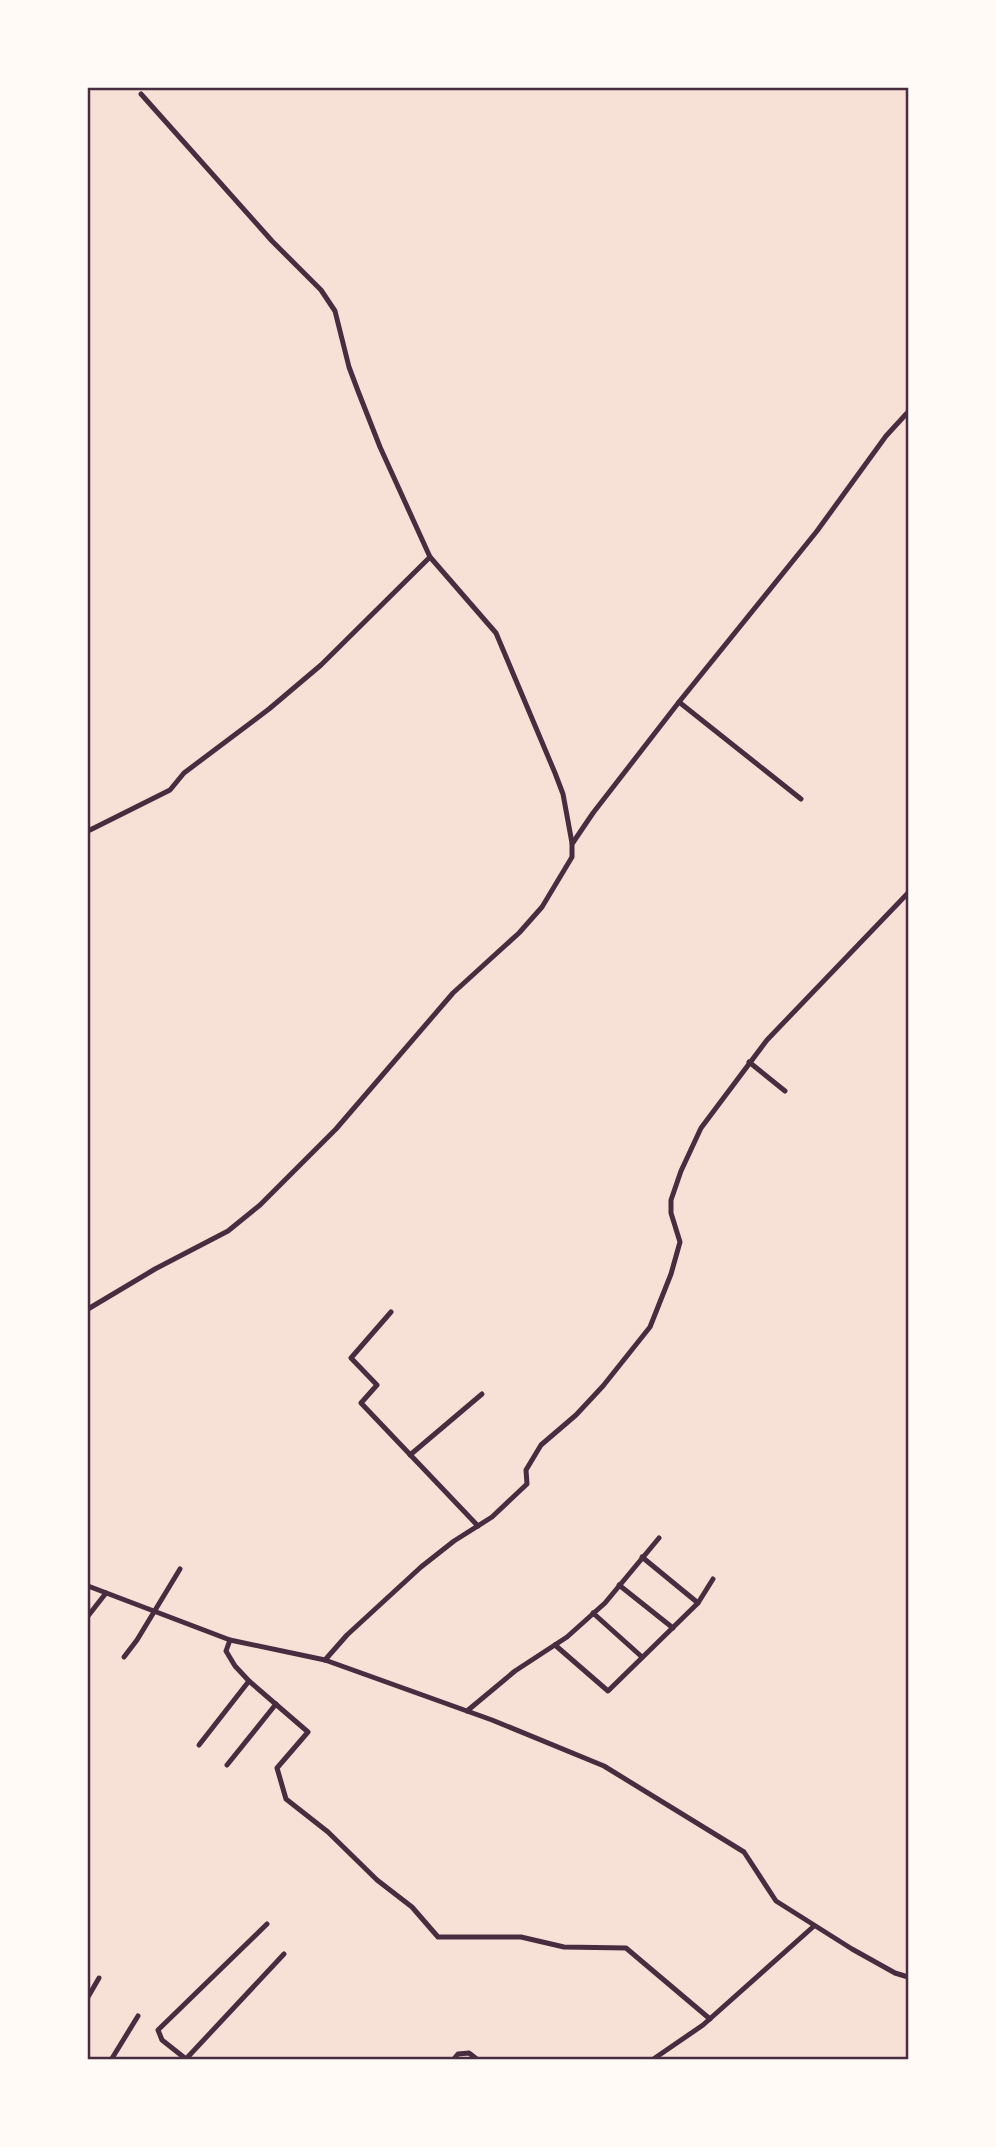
<svg xmlns="http://www.w3.org/2000/svg" width="996" height="2147" font-family="'Libre Baskerville',serif">
<style>
.lines{fill:none;stroke-linecap:round;stroke-linejoin:round}
.minor{stroke:#4a2c40;stroke-width:5}
.neatline{fill:none;stroke:#4a2c40;stroke-width:2.5}
</style>
<rect width="100%" height="100%" fill="#f7e1d7"/>
<g class="lines">
<g class="minor">
<path d="M141 94 272 241 321 290 335 311 349 367 358 391 380 447 430 557"/>
<path d="M679 702 801 799"/>
<path d="M88 831 170 790 184 773 269 709 321 665 430 557 496 633 555 773 563 794 572 843"/>
<path d="M749 1062 785 1091"/>
<path d="M88 1309 155 1269 228 1231 260 1205 336 1129 453 993 519 933 542 907 572 857V844L593 813 679 702 817 531 886 436 908 412"/>
<path d="M391 1312 351 1358 377 1385 361 1403 478 1526"/>
<path d="M410 1455 482 1394"/>
<path d="M642 1557 698 1603"/>
<path d="M619 1585 673 1628"/>
<path d="M88 1586 230 1640 325 1660 492 1720 604 1766 744 1852 776 1901 852 1949 895 1973 908 1977"/>
<path d="M593 1613 642 1657"/>
<path d="M88 1616 106 1593"/>
<path d="M230 1640 226 1651 235 1666 249 1681 308 1732 277 1768 286 1799 328 1832 377 1880 412 1907 438 1937H521L564 1947 626 1948 710 2019"/>
<path d="M555 1645 608 1691 698 1603 713 1579"/>
<path d="M124 1657 137 1640 180 1569"/>
<path d="M325 1660 347 1635 421 1567 454 1541 492 1517 527 1484 526 1470 541 1445 576 1415 603 1386 650 1327 671 1274 680 1242 671 1213V1200L681 1171 701 1128 767 1040 908 893"/>
<path d="M467 1711 515 1671 567 1637 605 1603 659 1538"/>
<path d="M199 1745 249 1681"/>
<path d="M227 1765 276 1704"/>
<path d="M88 1997 99 1978"/>
<path d="M186 2059 162 2040 158 2030 267 1924"/>
<path d="M111 2060 138 2016"/>
<path d="M185 2060 284 1954"/>
<path d="M453 2060 458 2054 469 2053 478 2060"/>
<path d="M652 2060 703 2025 814 1926"/>
</g>
</g>
<rect width="996" height="2147" fill="none" stroke="#fffaf5" stroke-width="178"/>
<rect x="89" y="89" width="818" height="1969" class="neatline"/>
</svg>
